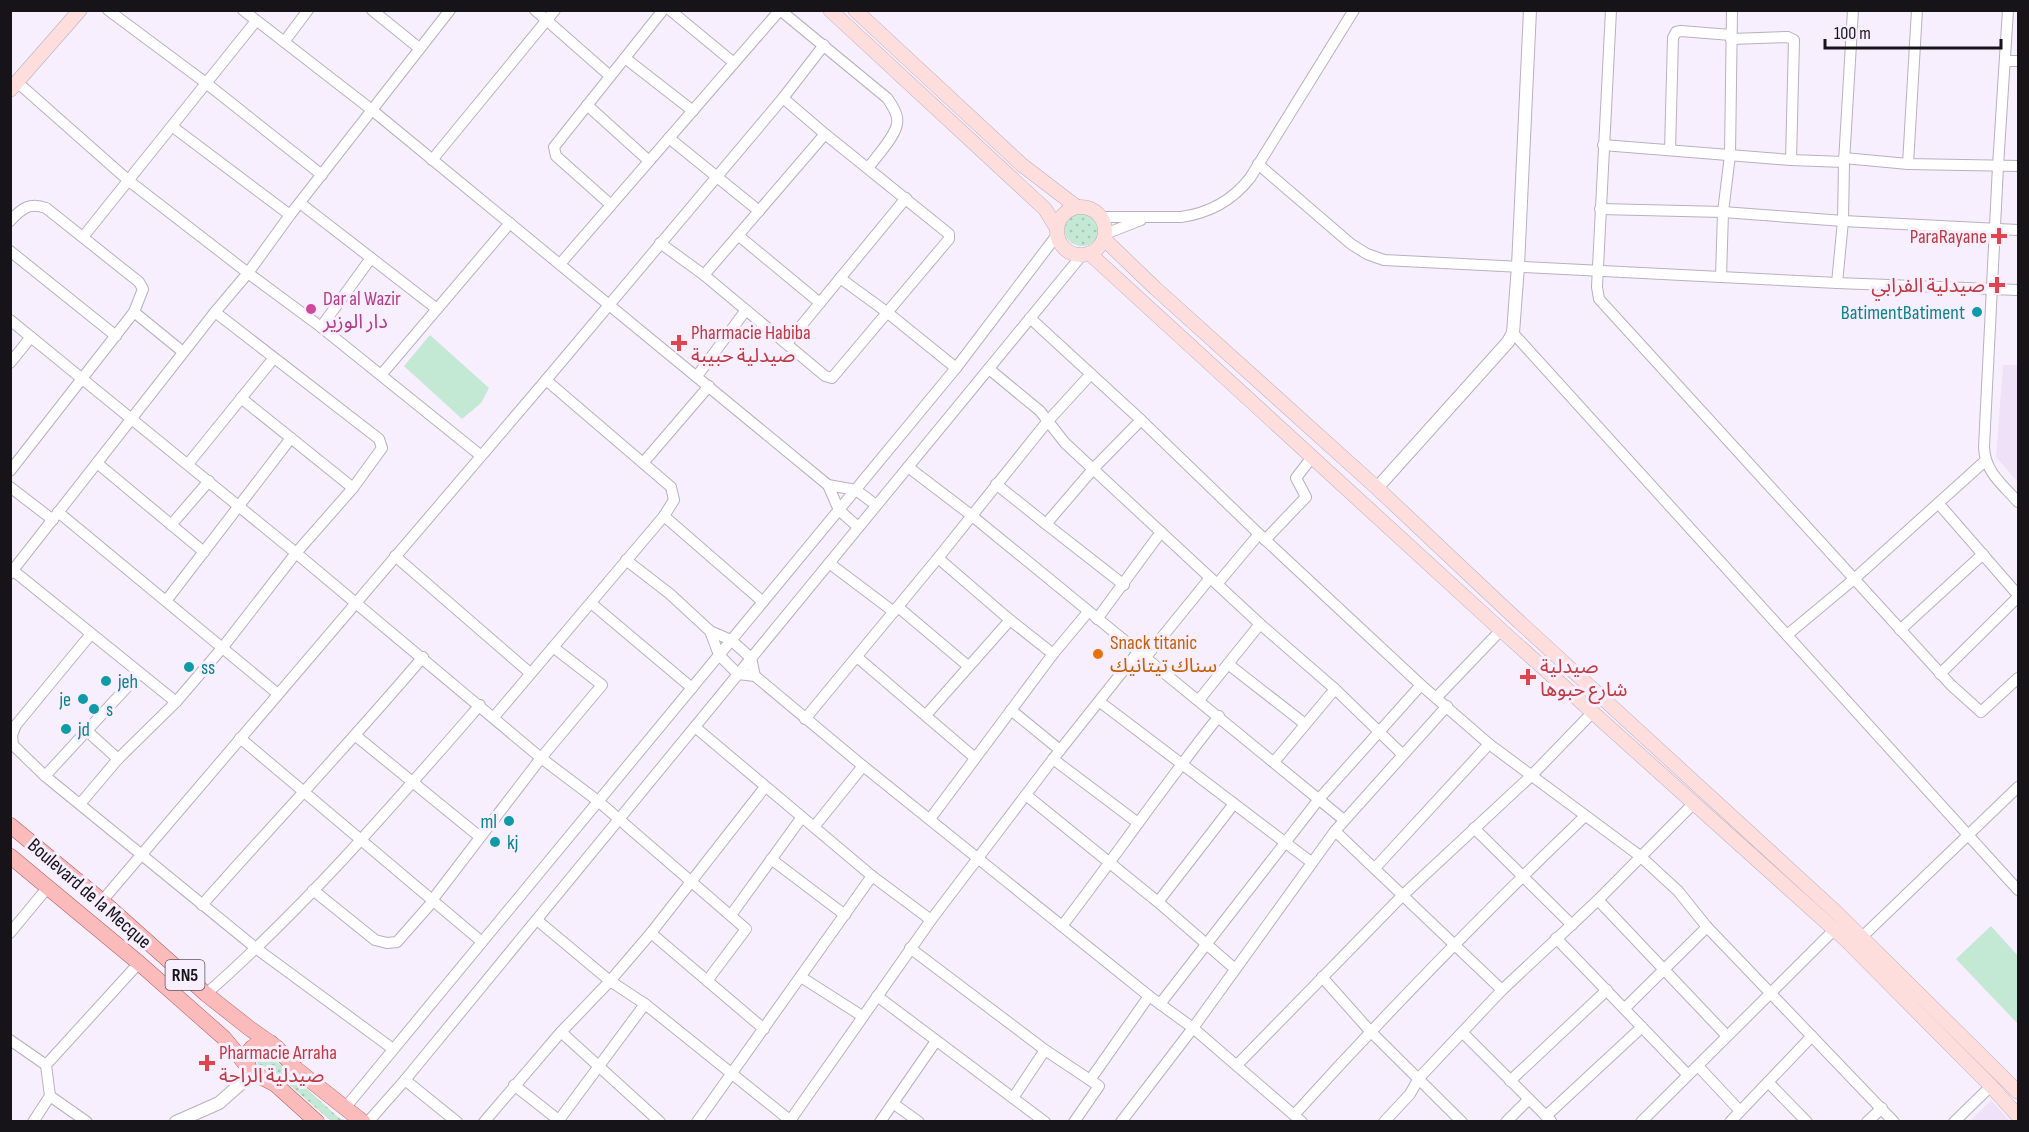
<svg xmlns="http://www.w3.org/2000/svg" width="2029" height="1132" font-family="'Sofia Sans Condensed','Noto Sans Arabic',sans-serif">
<style>
.built{fill:#efe2f8}
.grass{fill:url(#grass-dots)}
.garden{fill:#c3e8d3}
.lines{fill:none;stroke-linecap:round;stroke-linejoin:round}
.minor-casing{stroke:#b8b0be;stroke-width:12}
.tertiary-casing{stroke:#b8b0be;stroke-width:14}
.secondary-casing{stroke:#b8b0be;stroke-width:15}
.primary-casing{stroke:#ab6365;stroke-width:16}
.minor{stroke:#fff;stroke-width:10}
.tertiary{stroke:#fff;stroke-width:12}
.secondary{stroke:#fedddd;stroke-width:14}
.primary{stroke:#fcbbbb;stroke-width:15}
.health-dot{fill:#e0444e;stroke:#f8effe;stroke-width:2}
.hotel-dot{fill:#d1479c;stroke:#f8effe;stroke-width:2}
.culture-dot{fill:#0f9aa8;stroke:#f8effe;stroke-width:2}
.food-dot{fill:#e8710a;stroke:#f8effe;stroke-width:2}
.labels{text-anchor:middle;stroke-width:6;stroke-linejoin:round;paint-order:stroke}
.shield{fill:#f8effe;stroke:#5a565e;stroke-width:1.5}
.shield-label{font-size:18px;font-weight:bold;fill:#171419}
.health-label{font-size:20px;fill:#be3a42;stroke:#f8effe;text-anchor:start}
.hotel-label{font-size:20px;fill:#b23c85;stroke:#f8effe;text-anchor:start}
.culture-label{font-size:20px;fill:#0d838f;stroke:#f8effe;text-anchor:start}
.food-label{font-size:20px;fill:#c56008;stroke:#f8effe;text-anchor:start}
.street-label{font-size:20px;fill:#171419;stroke:#f8effe}
</style>
<defs>
<pattern id="grass-dots" width="8" height="8" patternUnits="userSpaceOnUse" patternTransform="scale(1.5)"><rect width="8" height="8" fill="#c3e8d3"/><path d="M2 2h.1M6 6h.1" fill="none" stroke="#a7c6b5" stroke-width="1.8" stroke-linecap="round"/></pattern>
</defs>
<rect width="100%" height="100%" fill="#f8effe"/>
<g class="built">
<path d="M2003 365H2018V482L1996 457Z"/>
<path d="M1991 1100 2010 1121H1970Z"/>
</g>
<g class="grass">
<circle cx="1082" cy="228" r="18"/>
<path d="M264 1050 269 1052 276 1061 339 1118 348 1121H331L270 1068 258 1065 256 1060 257 1055Z"/>
</g>
<g class="garden">
<path d="M430 335 489 388 481 403 462 419 404 366Z"/>
<path d="M1991 926 2018 956V1024L1956 959Z"/>
</g>
<g class="lines">
<g class="minor-casing">
<g id="minor">
<path d="M108 10 206 83 322 175"/>
<path d="M243 10 372 110 828 485 839 510 858 527"/>
<path d="M372 10 419 48"/>
<path d="M535 10 610 76"/>
<path d="M670 10 734 63"/>
<path d="M780 10 887 98C892 105 899 115 897 124 895 137 876 157 868 168"/>
<path d="M1611 10 1597 287 1599 299 1951 685 1981 712 2018 678"/>
<path d="M2008 10 1998 166 1984 447C1985 472 2002 484 2018 502"/>
<path d="M284 42 308 10"/>
<path d="M625 58 693 111"/>
<path d="M2005 61H2018"/>
<path d="M17 82 129 181 248 273 321 327 480 455"/>
<path d="M587 105 649 161"/>
<path d="M173 127 290 215"/>
<path d="M669 138 759 211"/>
<path d="M1603 145 1791 160 1794 40 1788 37 1731 39"/>
<path d="M1670 150 1673 38 1676 32 1681 31 1731 35"/>
<path d="M1844 158 1908 164 2018 166"/>
<path d="M432 160 555 10"/>
<path d="M1791 160 1844 162"/>
<path d="M1258 164 1351 244 1367 254 1384 260 1837 283 2018 290"/>
<path d="M1908 164 1917 10"/>
<path d="M300 203 437 309"/>
<path d="M611 205 556 156 554 147 663 10"/>
<path d="M1600 209 1723 212 1843 221 2018 230"/>
<path d="M1101 217H1181C1210 213 1232 201 1250 178L1354 10"/>
<path d="M10 221C22 208 30 202 46 208L139 282 143 289 134 312 10 471"/>
<path d="M1105 234 1141 220"/>
<path d="M739 236 820 303"/>
<path d="M83 237 256 21"/>
<path d="M660 243 704 275 825 376 832 378 949 239V234L825 134 783 98"/>
<path d="M10 251 116 336"/>
<path d="M560 264 780 10"/>
<path d="M704 275 825 134"/>
<path d="M1721 277 1723 212 1730 155 1732 10"/>
<path d="M840 278 888 313 956 368"/>
<path d="M1837 283 1843 221 1844 162 1853 10"/>
<path d="M134 312 183 352"/>
<path d="M1030 318 1141 420 1259 534 1421 685 1489 744 1640 856 1678 891 1707 927 1894 1122"/>
<path d="M10 320 296 553 541 758 598 801 746 929 707 981"/>
<path d="M321 327 371 258"/>
<path d="M1513 333 2018 890"/>
<path d="M787 343 906 198"/>
<path d="M10 363 31 337"/>
<path d="M989 369 1040 411 1065 443 1260 624 1335 689 1402 754"/>
<path d="M381 375 510 223"/>
<path d="M697 376 746 310"/>
<path d="M241 398 353 488"/>
<path d="M97 463 204 552"/>
<path d="M643 463 709 386"/>
<path d="M188 464 273 359"/>
<path d="M908 467 971 515 1344 820"/>
<path d="M996 484 1046 524"/>
<path d="M828 485 856 490 876 505"/>
<path d="M10 487 53 520"/>
<path d="M1939 504 2018 595"/>
<path d="M58 512 278 694"/>
<path d="M664 516 763 602"/>
<path d="M171 525 209 481"/>
<path d="M1265 540 1306 497 1296 478 1312 457"/>
<path d="M395 556 530 673"/>
<path d="M938 558 1010 620 1053 654"/>
<path d="M626 560 670 594 710 631 731 640 751 658 755 676"/>
<path d="M829 563 894 612"/>
<path d="M10 568 176 702"/>
<path d="M10 574 215 312 248 273 290 215 450 10"/>
<path d="M1218 583 1259 534"/>
<path d="M1124 585 1046 524 1094 468 1141 420"/>
<path d="M166 601 291 438"/>
<path d="M591 603 692 688"/>
<path d="M898 607 968 666"/>
<path d="M1097 619 1161 532"/>
<path d="M1900 630 1983 554"/>
<path d="M710 631 719 655 738 674 755 676 863 766 1149 996 1193 1028 1302 1122"/>
<path d="M91 634 16 725 12 735 13 745 45 776 257 949 393 1049"/>
<path d="M1787 635 1853 580 1985 461"/>
<path d="M857 657 975 758"/>
<path d="M1145 658 1210 578"/>
<path d="M1228 664 1305 724"/>
<path d="M1940 674 2018 597"/>
<path d="M1436 698 1501 630"/>
<path d="M1199 700 1260 624"/>
<path d="M1100 702 1311 862"/>
<path d="M1011 710 1060 750"/>
<path d="M926 715 1010 620"/>
<path d="M494 717 664 516 674 500 671 487 546 380"/>
<path d="M805 719 938 558 1047 422 1091 374"/>
<path d="M695 727 872 876 931 920"/>
<path d="M87 731 118 759"/>
<path d="M356 736 480 837"/>
<path d="M240 738 482 942"/>
<path d="M1053 759 1138 823"/>
<path d="M1274 762 1335 689"/>
<path d="M45 776 140 673"/>
<path d="M1026 795 1158 902 1235 969"/>
<path d="M80 804 118 759 176 702 223 647 296 553 353 488 382 448 379 439 215 312"/>
<path d="M930 819 1053 654 1088 612"/>
<path d="M814 827 863 766"/>
<path d="M1474 828 1572 925"/>
<path d="M1335 831 1502 990"/>
<path d="M771 859 845 915"/>
<path d="M1375 868 1489 744"/>
<path d="M313 890 375 940 387 943 397 942 434 900"/>
<path d="M433 899 541 758 602 685 553 647"/>
<path d="M1598 900 1727 1036"/>
<path d="M102 901 546 380 783 98 824 45"/>
<path d="M1158 902 1233 805"/>
<path d="M202 905C275 822 351 742 423 657"/>
<path d="M731 915 802 817"/>
<path d="M537 920 610 981 645 1004 792 1122"/>
<path d="M1062 926C1115 857 1164 785 1219 716"/>
<path d="M10 933 48 887"/>
<path d="M651 933 764 1029"/>
<path d="M1862 937 2018 787"/>
<path d="M1556 938 1688 1075"/>
<path d="M910 948 1045 1050 1099 1086 1074 1122"/>
<path d="M801 977 862 1016"/>
<path d="M1322 977 1370 1031 1462 1122"/>
<path d="M206 994C306 906 393 805 480 705"/>
<path d="M877 996 1045 1122"/>
<path d="M1160 1004 1319 799 1421 685"/>
<path d="M1625 1008 1707 927"/>
<path d="M561 1032 660 1122"/>
<path d="M1463 1033 1551 1121"/>
<path d="M10 1040 46 1065"/>
<path d="M1237 1065 1402 896 1531 776 1593 712"/>
<path d="M1698 1066 1740 1111"/>
<path d="M405 1080 457 1122"/>
<path d="M1090 1080 1149 996"/>
<path d="M1510 1081 1607 990"/>
<path d="M1768 1082 1807 1122"/>
<path d="M514 1085 561 1122"/>
<path d="M50 1096 87 1122"/>
<path d="M1013 1098 1045 1050"/>
<path d="M894 1104 919 1122"/>
<path d="M345 1108 956 368 1057 235"/>
<path d="M1294 1115C1388 1011 1485 912 1585 816"/>
<path d="M1546 1116 1642 1027"/>
<path d="M559 1120 645 1004"/>
<path d="M33 1122 50 1096 46 1065 139 963"/>
<path d="M368 1122 405 1080 1082 255"/>
<path d="M484 1122 561 1032 610 981 651 933 765 787"/>
<path d="M697 1122 872 876"/>
<path d="M789 1122 931 920 1053 759 1138 652"/>
<path d="M880 1122 936 1041"/>
<path d="M1121 1122 1193 1028 1335 831 1447 706"/>
<path d="M1384 1122 1410 1094 1419 1078 1502 990 1598 900 1693 804"/>
<path d="M1506 1122 1528 1100"/>
<path d="M1641 1122 1834 930"/>
<path d="M1730 1122 1812 1036"/>
<path d="M1867 1122 1882 1108"/>
<path d="M1954 1122 1991 1086"/>
</g>
</g>
<g class="tertiary-casing">
<g id="tertiary">
<path d="M1377 488 1508 342 1513 333 1518 266 1530 10"/>
<path d="M176 1122 219 1103 253 1073"/>
</g>
</g>
<g class="secondary-casing">
<g id="secondary">
<path d="M830 10 1045 209 1056 227"/>
<path d="M855 10 1022 165 1077 207"/>
<path d="M10 90 80 10"/>
<circle cx="1081" cy="231" r="24"/>
<path d="M1104 239 1155 288 1377 488 1513 616 1837 913 2018 1092"/>
<path d="M1089 253 1501 630 1846 940 1991 1086 2018 1116"/>
</g>
</g>
<g class="primary-casing">
<g id="primary">
<path d="M10 825 102 901 206 994 249 1028 276 1047 296 1069 363 1122"/>
<path d="M10 856 139 963 224 1038 253 1073 275 1084 317 1122"/>
<path d="M248 1067 247 1055C252 1045 259 1041 271 1043"/>
</g>
</g>
<use href="#minor" class="minor"/>
<use href="#tertiary" class="tertiary"/>
<use href="#secondary" class="secondary"/>
<use href="#primary" class="primary"/>
</g>
<g class="health-dot">
<path d="M1996 227h6v6h6v6h-6v6h-6v-6h-6v-6h6z"/>
<path d="M1994 276h6v6h6v6h-6v6h-6v-6h-6v-6h6z"/>
<path d="M676 334h6v6h6v6h-6v6h-6v-6h-6v-6h6z"/>
<path d="M1525 668h6v6h6v6h-6v6h-6v-6h-6v-6h6z"/>
<path d="M204 1054h6v6h6v6h-6v6h-6v-6h-6v-6h6z"/>
</g>
<circle class="hotel-dot" cx="311" cy="309" r="6"/>
<g class="culture-dot">
<circle cx="1977" cy="312" r="6"/>
<circle cx="189" cy="667" r="6"/>
<circle cx="106" cy="681" r="6"/>
<circle cx="83" cy="699" r="6"/>
<circle cx="94" cy="709" r="6"/>
<circle cx="66" cy="729" r="6"/>
<circle cx="509" cy="821" r="6"/>
<circle cx="495" cy="842" r="6"/>
</g>
<circle class="food-dot" cx="1098" cy="654" r="6"/>
<g class="labels">
<rect class="shield" x="165.5" y="960" width="39" height="30" rx="4.5"/>
<g class="shield-label">
<text x="185" y="981">RN5</text>
</g>
<g class="health-label">
<text x="1987" y="243" text-anchor="end">ParaRayane</text>
<text x="1985" y="292" text-anchor="end">صيدلية الفرابي</text>
<text x="691" y="339">Pharmacie Habiba<tspan x="691" dy="23">صيدلية حبيبة</tspan></text>
<text x="1540" y="673">صيدلية<tspan x="1540" dy="23">شارع حبوها</tspan></text>
<text x="219" y="1059">Pharmacie Arraha<tspan x="219" dy="23">صيدلية الراحة</tspan></text>
</g>
<g class="hotel-label">
<text x="323" y="305">Dar al Wazir<tspan x="323" dy="23">دار الوزير</tspan></text>
</g>
<g class="culture-label">
<text x="1965" y="319" text-anchor="end">BatimentBatiment</text>
<text x="201" y="674">ss</text>
<text x="118" y="688">jeh</text>
<text x="71" y="706" text-anchor="end">je</text>
<text x="106" y="716">s</text>
<text x="78" y="736">jd</text>
<text x="497" y="828" text-anchor="end">ml</text>
<text x="507" y="849">kj</text>
</g>
<g class="food-label">
<text x="1110" y="649">Snack titanic<tspan x="1110" dy="23">سناك تيتانيك</tspan></text>
</g>
<g class="street-label">
<text transform="translate(90 893) rotate(41)" y="7">Boulevard de la Mecque</text>
</g>
</g>
<rect width="2029" height="1132" fill="none" stroke="#171419" stroke-width="24"/>
<path d="M1825 39v9h176v-9" fill="none" stroke="#171419" stroke-width="3"/>
<text x="1834" y="39" font-size="18" fill="#171419" stroke="#f8effe" stroke-width="4.5" paint-order="stroke">100 m</text>
</svg>
